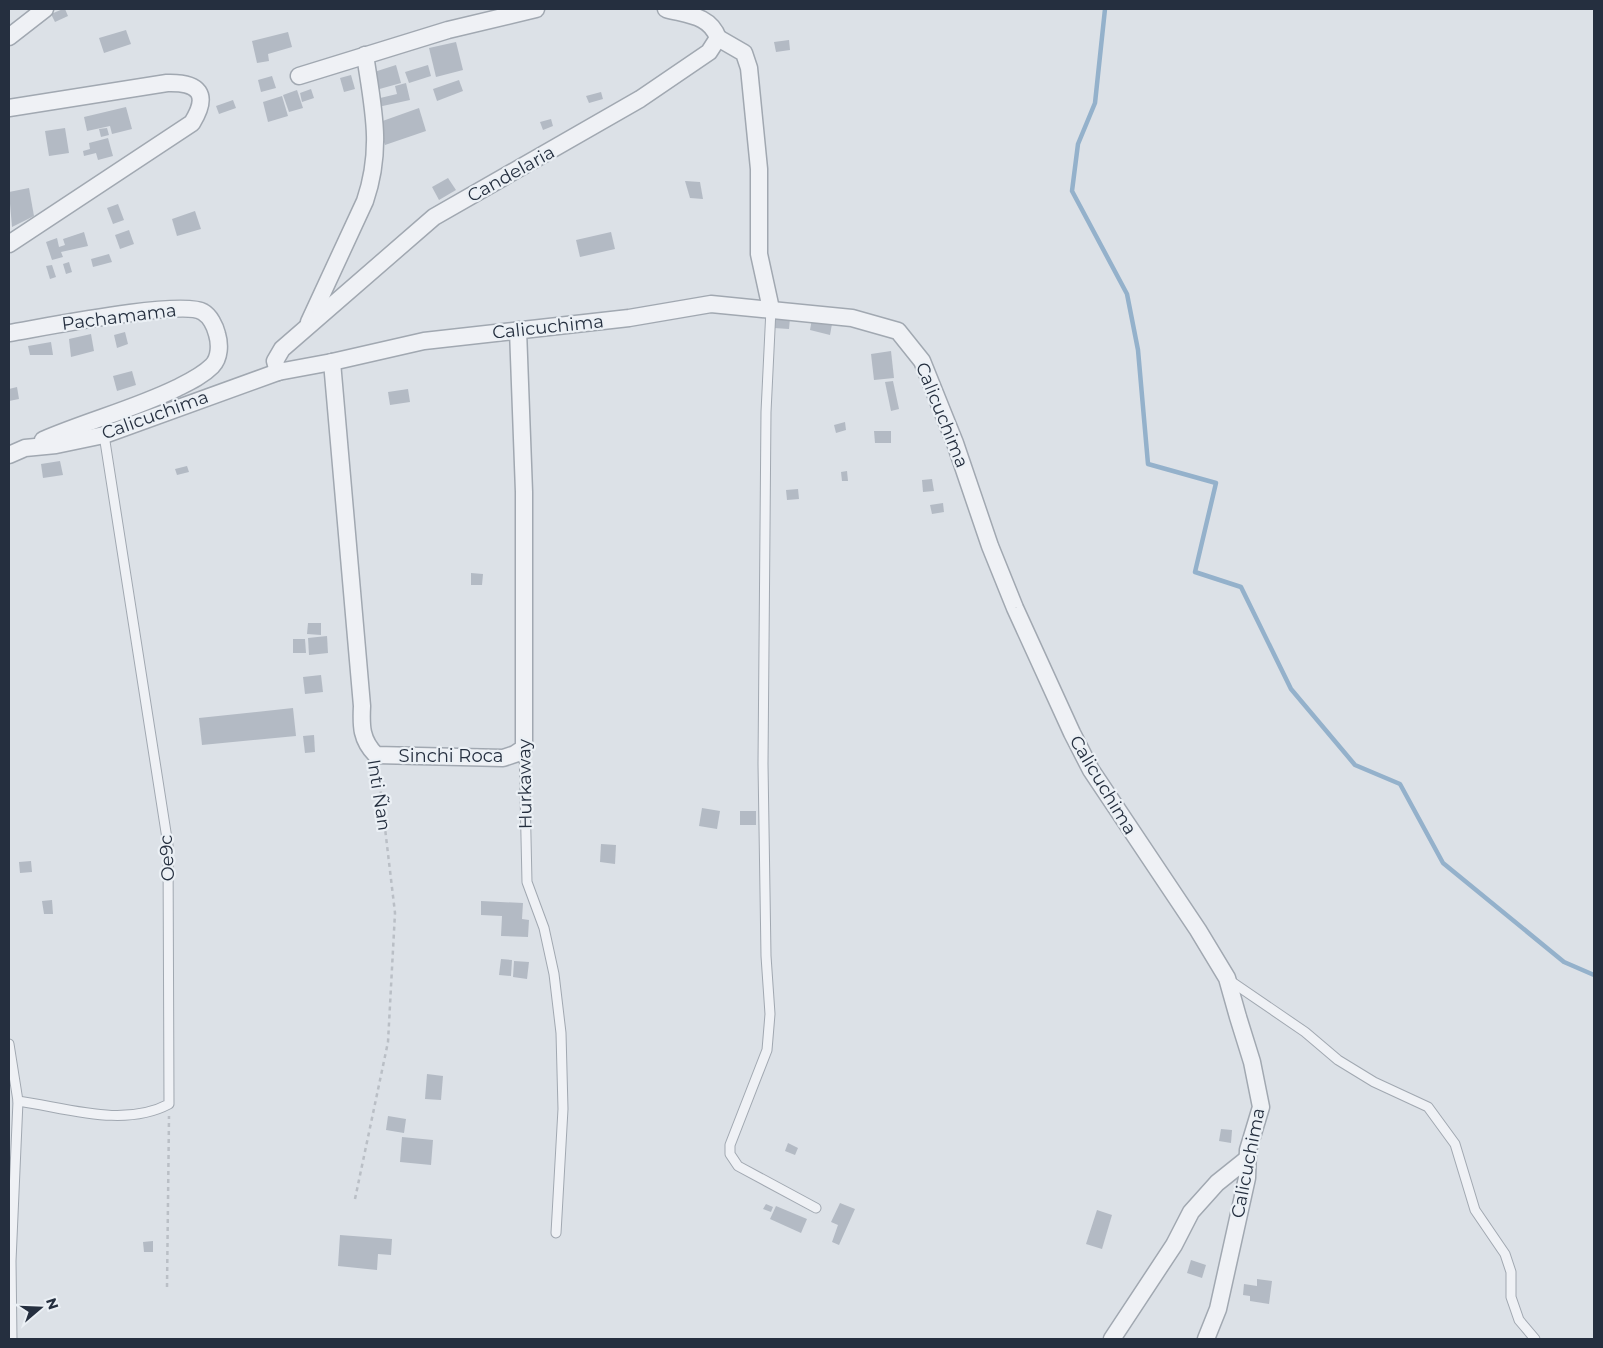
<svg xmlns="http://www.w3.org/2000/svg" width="1603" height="1348" font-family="Montserrat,sans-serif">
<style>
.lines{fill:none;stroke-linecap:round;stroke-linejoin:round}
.stream{stroke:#94b1cb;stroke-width:4.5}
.building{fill:#b3bac4}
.service-casing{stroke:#a1a8b1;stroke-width:11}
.minor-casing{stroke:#a1a8b1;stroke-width:19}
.path{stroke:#babfc6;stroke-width:2.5;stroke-dasharray:4 4;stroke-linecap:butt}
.service{stroke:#eff1f5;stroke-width:9}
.minor{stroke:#eff1f5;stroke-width:16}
.labels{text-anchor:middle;stroke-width:4.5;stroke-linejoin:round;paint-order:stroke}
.street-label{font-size:18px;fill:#252f3f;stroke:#ebf0f5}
</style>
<rect width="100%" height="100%" fill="#dce1e7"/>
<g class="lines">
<path class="stream" d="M1105 9 1095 103 1078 144 1072 191 1127 294 1138 350 1148 464 1216 483 1195 572 1241 587 1291 689 1355 765 1400 784 1443 863 1564 962 1594 975"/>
</g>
<g class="building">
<path d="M63 9H65L68 16 55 22 51 14Z"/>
<path d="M126 30 131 44 104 53 99 38Z"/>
<path d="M288 32 292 47 268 54 269 61 257 63 252 41Z"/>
<path d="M789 40 790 50 776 52 774 42Z"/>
<path d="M456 42 463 70 436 77 429 48Z"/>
<path d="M396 65 401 83 376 90 371 73Z"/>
<path d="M428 65 431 76 409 83 405 72Z"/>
<path d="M351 75 355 89 344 92 340 78Z"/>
<path d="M272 76 276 88 261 92 258 80Z"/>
<path d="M459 80 463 91 437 101 433 89Z"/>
<path d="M406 83 410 100 378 107 376 99 397 94 395 86Z"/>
<path d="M311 89 314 98 302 102 300 93Z"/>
<path d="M297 90 303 108 289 112 283 95Z"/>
<path d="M601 92 603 99 589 103 586 96Z"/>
<path d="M282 96 288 116 268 122 263 102Z"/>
<path d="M233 100 236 108 219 114 216 106Z"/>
<path d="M126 107 132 129 112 134 110 126 87 131 84 117Z"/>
<path d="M419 108 426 131 385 145 377 123Z"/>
<path d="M551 119 553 126 543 130 540 122Z"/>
<path d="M65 128 69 153 49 156 45 131Z"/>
<path d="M107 128 109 135 101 137 99 129Z"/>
<path d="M108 138 113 156 98 160 96 153 84 156 83 151 90 149 89 143Z"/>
<path d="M448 178 456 190 439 200 432 187Z"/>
<path d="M685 181 700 182 703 199 690 198Z"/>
<path d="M29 188 34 216 12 227 9 192Z"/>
<path d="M118 204 124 220 113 224 107 208Z"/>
<path d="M195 211 201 229 177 236 172 219Z"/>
<path d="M129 230 134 244 120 249 115 235Z"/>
<path d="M84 232 88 246 61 252 63 257 52 260 46 242 57 238 59 247 65 245 63 239Z"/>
<path d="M611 232 615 249 580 257 576 240Z"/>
<path d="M109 254 112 262 93 267 91 259Z"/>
<path d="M69 262 72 272 66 274 63 264Z"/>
<path d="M52 265 56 277 50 279 46 266Z"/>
<path d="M775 317 790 318 789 329 774 328Z"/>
<path d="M812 319 832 324 830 335 810 330Z"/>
<path d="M125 332 128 344 117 348 114 335Z"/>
<path d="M91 334 94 351 71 357 69 339Z"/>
<path d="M51 342 53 355H30L28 346Z"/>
<path d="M891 351 894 378 874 380 871 354Z"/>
<path d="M132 371 136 385 117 391 113 376Z"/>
<path d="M893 381 899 409 891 411 885 382Z"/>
<path d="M17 387 19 399 9 401V389Z"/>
<path d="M408 389 410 402 390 405 388 392Z"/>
<path d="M845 422 846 430 836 433 834 425Z"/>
<path d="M874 431H891V443H875Z"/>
<path d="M60 461 63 475 43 478 41 464Z"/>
<path d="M187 466 189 472 177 475 175 469Z"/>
<path d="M847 471 848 481H842L841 472Z"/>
<path d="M932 479 934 491 923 492 922 480Z"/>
<path d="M798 489 799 499 787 500 786 490Z"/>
<path d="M943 503 944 512 932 514 930 505Z"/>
<path d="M471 573 483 574 482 585H471Z"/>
<path d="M308 623H321V635L307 634Z"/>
<path d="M327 636 328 653 309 655 308 638Z"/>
<path d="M293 639H305L306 653H293Z"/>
<path d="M321 675 323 692 305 694 303 677Z"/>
<path d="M293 708 296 736 202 745 199 718Z"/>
<path d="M314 735 315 752 305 753 303 736Z"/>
<path d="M702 808 720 811 717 829 699 826Z"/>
<rect x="740" y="811" width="16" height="14"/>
<path d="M601 844 616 845 615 864 600 862Z"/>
<path d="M31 861 32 872 20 873 19 862Z"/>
<path d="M52 900 53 914H44L42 901Z"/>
<path d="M481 901 523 903 522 919 529 920 528 937 501 936 502 916 481 915Z"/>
<path d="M501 959 512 960 511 976 499 975Z"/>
<path d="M514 961 529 962 527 979 513 977Z"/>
<path d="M427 1074 443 1076 441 1100 425 1099Z"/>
<path d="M388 1116 406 1119 404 1133 386 1130Z"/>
<path d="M1221 1129 1232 1130 1231 1143 1219 1141Z"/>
<path d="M402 1137 433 1140 431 1165 400 1162Z"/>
<path d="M788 1143 798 1148 795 1155 785 1151Z"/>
<path d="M840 1203 855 1209 839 1245 832 1242 838 1225 831 1222Z"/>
<path d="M766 1204 773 1207 771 1212 763 1209Z"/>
<path d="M776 1206 807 1219 801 1233 770 1219Z"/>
<path d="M1097 1210 1112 1215 1102 1249 1086 1244Z"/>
<path d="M340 1235 392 1239 391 1255 378 1254 377 1270 338 1266Z"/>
<path d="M153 1241V1252H144L143 1242Z"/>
<path d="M1191 1260 1206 1265 1202 1278 1187 1273Z"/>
<path d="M1257 1279 1272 1281 1269 1304 1250 1301V1296L1243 1295 1244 1284 1257 1286Z"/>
</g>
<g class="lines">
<g class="service-casing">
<g id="service">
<path d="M771 309 766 412 763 764 766 956 770 1014 767 1050 730 1145V1154L738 1166 816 1208"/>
<path d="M524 748 527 882 544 928 554 974 561 1033 563 1109 556 1233"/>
<path d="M1229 980 1305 1032 1338 1060 1374 1082 1428 1107 1455 1144 1475 1210 1505 1254 1511 1272V1297L1519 1320 1535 1339"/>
<path d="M9 1044 18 1101 11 1261 12 1339"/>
<path d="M18 1101C67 1108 124 1128 169 1104L168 845 104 435"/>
</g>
</g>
<g class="minor-casing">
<g id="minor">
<path d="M9 37 45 9"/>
<path d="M718 38 744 53 749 68 759 169V254L771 309"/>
<path d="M299 76 448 30 536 9"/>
<path d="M9 108 167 83C199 82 210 94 192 123L9 244"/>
<path d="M309 322 365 201C383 148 373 108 365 55"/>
<path d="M9 333C40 328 183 299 203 312 210 316 215 326 217 334 220 344 220 358 212 366 202 376 189 382 177 388 134 409 87 421 43 440"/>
<path d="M332 362 362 706C361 726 361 740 376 755L503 758 515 754 524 748V492L518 330"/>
<path d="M278 372 275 361 282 349 434 217 640 99 709 52 718 38C710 15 687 15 666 9"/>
<path d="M9 455 25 448 56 445 104 435 278 372 332 362 424 341 629 318 711 304 852 318 898 331 922 361 955 443 990 546 1015 608 1072 733 1091 770 1198 930 1227 978 1238 1017 1252 1062 1261 1107 1248 1150 1247 1178 1218 1309 1206 1339"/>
<path d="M1112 1339 1174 1245 1191 1212 1217 1183 1247 1159"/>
</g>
</g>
<g class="path">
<path d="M355 1199 388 1042 395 913 378 769"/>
<path d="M167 1287 169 1116"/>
</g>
<use href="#service" class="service"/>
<use href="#minor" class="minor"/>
</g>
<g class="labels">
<g class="street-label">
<text transform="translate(511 174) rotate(-29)" y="6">Candelaria</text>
<text transform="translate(119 317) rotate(-7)" y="6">Pachamama</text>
<text transform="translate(548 327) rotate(-6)" y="6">Calicuchima</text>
<text transform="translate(155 415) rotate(-20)" y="6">Calicuchima</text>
<text transform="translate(942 415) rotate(68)" y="6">Calicuchima</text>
<text x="451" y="762">Sinchi Roca</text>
<text transform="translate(525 784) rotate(-91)" y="6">Hurkaway</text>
<text transform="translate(1103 785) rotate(59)" y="6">Calicuchima</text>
<text transform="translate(379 795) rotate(81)" y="6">Inti Ñan</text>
<text transform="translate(167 858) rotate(-93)" y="6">Oe9c</text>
<text transform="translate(1248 1163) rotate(-79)" y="6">Calicuchima</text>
</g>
</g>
<rect width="1603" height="1348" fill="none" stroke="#252f3f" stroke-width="20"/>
<g transform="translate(40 1308) rotate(71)" stroke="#ebf0f5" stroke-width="4" paint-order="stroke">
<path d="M0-4L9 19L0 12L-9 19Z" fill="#252f3f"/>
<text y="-8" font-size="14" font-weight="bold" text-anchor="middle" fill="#252f3f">N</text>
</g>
</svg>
